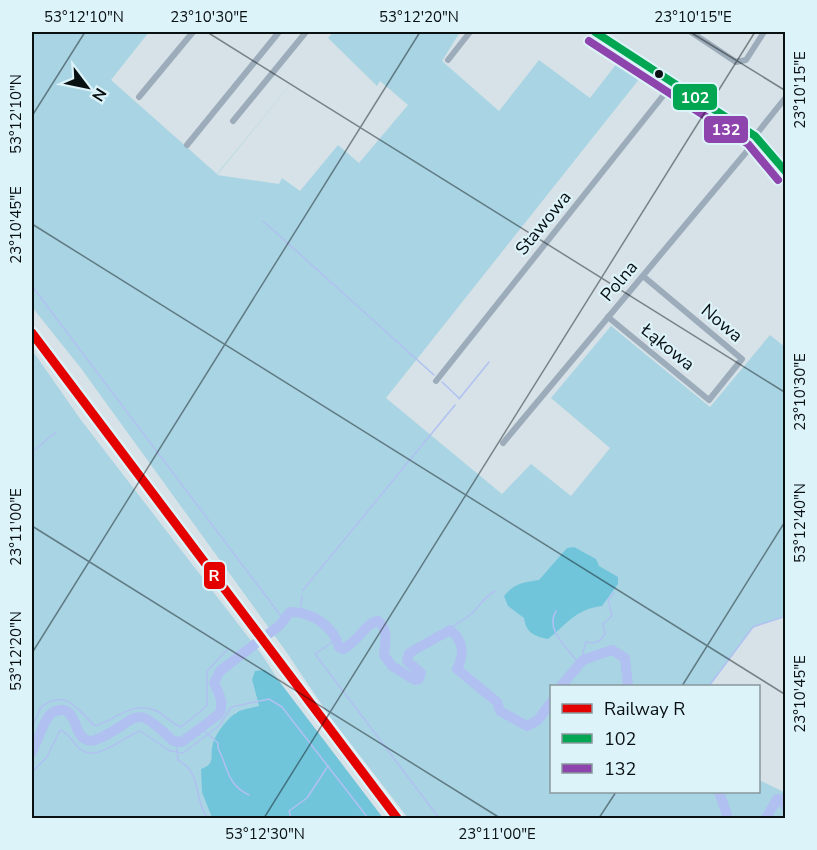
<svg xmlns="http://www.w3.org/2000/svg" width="817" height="850" font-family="'Nunito Sans',sans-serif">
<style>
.green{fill:#a9d4e3;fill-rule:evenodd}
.forest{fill:#71c5db}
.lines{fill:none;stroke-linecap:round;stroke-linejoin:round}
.stream{stroke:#b0c1f1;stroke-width:1.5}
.river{stroke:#b0c1f1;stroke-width:10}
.minor{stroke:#9dacba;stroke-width:6}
.bus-1-casing{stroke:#ddf3fa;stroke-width:12}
.bus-2-casing{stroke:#ddf3fa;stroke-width:12}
.bus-1{stroke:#00a651;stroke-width:8}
.bus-2{stroke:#8e44ad;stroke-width:8}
.rail-1-casing{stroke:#ddf3fa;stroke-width:14}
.rail-1{stroke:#e50000;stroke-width:9}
.ticks{fill:none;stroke:#081012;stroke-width:1.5;stroke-opacity:0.45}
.bus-dot{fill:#081012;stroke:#ddf3fa;stroke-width:2}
.labels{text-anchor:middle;stroke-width:4.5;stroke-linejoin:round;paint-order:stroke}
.street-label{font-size:18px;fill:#081012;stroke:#ddf3fa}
.line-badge{stroke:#ddf3fa;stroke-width:2}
.badge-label{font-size:16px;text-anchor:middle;font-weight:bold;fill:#fff}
.neatline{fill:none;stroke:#081012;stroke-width:2}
.ticks-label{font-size:15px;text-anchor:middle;fill:#081012}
</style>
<rect width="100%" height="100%" fill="#d6e2e7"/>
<g class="green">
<path d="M32 32H149L111 80 217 174 333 32H460L442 61 499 111 539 60 590 98 621 58 644 73 386 398 502 494 531 464 571 496 610 448 551 398 611 326 710 407 770 335 785 347V616L753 627 709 686H552V792H758L759 780 784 792 785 818H408L330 717 285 650 80 367 32 307ZM328 38 377 86 380 81 408 105 359 163 338 145 300 191 282 178 279 184 217 175Z"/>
<path d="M32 350 81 420 262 655 279 681 265 670 252 680 259 707 236 712 212 746C215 769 201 795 212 818H32Z"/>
</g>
<g class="forest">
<path d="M574 547 596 559 599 566 618 577V584L602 606C576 609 567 624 548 639 533 636 526 632 524 618L508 606 504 596C513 584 524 582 539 580L567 548Z"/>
<path d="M265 670 279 681 383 818H212L202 792 201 769C217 763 209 756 213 743 216 733 227 719 236 713 241 709 252 708 259 706L252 680 255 671Z"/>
</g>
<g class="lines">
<g class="stream">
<path d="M263 221 434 375"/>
<path d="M32 286 284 620"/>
<path d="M442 382 459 398"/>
<path d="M459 399 489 362"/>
<path d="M32 452 56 432"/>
<path d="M303 590 455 405"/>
<path d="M556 611C544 630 569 649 580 665"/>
<path d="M300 612 302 596"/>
<path d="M450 630C455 623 463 621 470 615 479 607 484 597 495 591"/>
<path d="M337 639 315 654 439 818"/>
<path d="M586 659 583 652 586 642C595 644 600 642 605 634L603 624 612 616 608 600 614 593"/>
<path d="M709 686 753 627 786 616"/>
<path d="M32 727 41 707C67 687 78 711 95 726 117 719 133 700 157 711 166 716 172 724 181 727L207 706V671L228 649"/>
<path d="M200 727 218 743C217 750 220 751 222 757 229 774 230 786 249 795"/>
<path d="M176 743 178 760C203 774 192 794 207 818"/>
<path d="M32 772 47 757 60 730C69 733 73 743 80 749 98 763 124 736 140 731L170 751 183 753 220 725 231 707 269 699 282 707 368 818"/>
<path d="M291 818 289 811 307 798 328 766"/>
</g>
<g class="river">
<path d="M561 686 583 660 612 650 625 658 628 686"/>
<path d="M32 752C37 743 45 716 53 712 78 701 72 736 87 740 91 742 96 740 100 738 141 719 132 701 173 741L182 742 219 714C225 703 219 694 214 683L220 671 280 625 290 612C311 612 333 625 339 647L343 649C359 641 366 622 378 621 389 630 385 643 384 655L392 666 415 680 419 679 421 673 407 661 409 653 450 630C465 642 464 655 457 669L497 702 500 711 527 726 538 720 552 701"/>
<path d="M719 792 728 818"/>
<path d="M766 818 777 799H780L786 807"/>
</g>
<g class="minor">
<path d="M595 32 755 136 786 173"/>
<path d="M691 32 736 62 746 60 764 32"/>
<path d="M448 60 470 32"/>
<path d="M139 97 193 32"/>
<path d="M233 121 306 32"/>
<path d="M755 136 786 97"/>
<path d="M187 145 279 32"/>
<path d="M608 317 709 400 742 359 643 276"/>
<path d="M436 381 674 82"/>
<path d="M503 443 758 138"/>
</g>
<g class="bus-1-casing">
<path id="bus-1" d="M595 32 755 136 786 172"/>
</g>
<g class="bus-2-casing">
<path id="bus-2" d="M589 41 748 144 778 180"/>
</g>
<use href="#bus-1" class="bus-1"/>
<use href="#bus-2" class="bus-2"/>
<g class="rail-1-casing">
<path id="rail-1" d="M32 333 397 818"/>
</g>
<use href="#rail-1" class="rail-1"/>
</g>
<path class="ticks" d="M207 32 786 393M690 32 786 91M32 116 85 32M32 224 786 695M32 526 500 818M32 653 420 32M682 686 786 520M264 818 755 32M599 818 616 792"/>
<circle class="bus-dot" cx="659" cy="74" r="5"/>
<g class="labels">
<g class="street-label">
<text transform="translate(543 223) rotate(-51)" y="6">Stawowa</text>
<text transform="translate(619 281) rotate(-50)" y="6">Polna</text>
<text transform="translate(722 323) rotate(40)" y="6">Nowa</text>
<text transform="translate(668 347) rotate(39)" y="6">Łąkowa</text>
</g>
</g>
<g class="line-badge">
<rect x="672" y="83" width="46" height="28" rx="6" fill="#00a651"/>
<rect x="703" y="115" width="46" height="29" rx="6" fill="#8e44ad"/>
<rect x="203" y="561" width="23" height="29" rx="6" fill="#e50000"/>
</g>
<g class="badge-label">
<text x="695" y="103">102</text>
<text x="726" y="135">132</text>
<text x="214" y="581">R</text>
</g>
<rect width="817" height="850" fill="none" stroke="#ddf3fa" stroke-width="66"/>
<rect x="550" y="685" width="210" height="108" fill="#ddf3fa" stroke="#88989d" stroke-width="1.5"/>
<rect x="562" y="704" width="30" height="9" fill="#e50000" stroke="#88989d" stroke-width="1.5"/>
<text x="604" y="715" font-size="18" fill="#081012">Railway R</text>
<rect x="562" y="734" width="30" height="9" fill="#00a651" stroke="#88989d" stroke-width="1.5"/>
<text x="604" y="745" font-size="18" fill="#081012">102</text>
<rect x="562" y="764" width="30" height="9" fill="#8e44ad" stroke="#88989d" stroke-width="1.5"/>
<text x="604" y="775" font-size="18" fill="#081012">132</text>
<g transform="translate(87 87) rotate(122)" stroke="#ddf3fa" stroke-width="4.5" paint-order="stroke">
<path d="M0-4.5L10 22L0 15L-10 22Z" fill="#081012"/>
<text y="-9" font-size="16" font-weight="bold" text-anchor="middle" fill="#081012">N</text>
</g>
<rect x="33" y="33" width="751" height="784" class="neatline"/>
<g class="ticks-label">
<text x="84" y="22">53°12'10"N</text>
<text x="209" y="22">23°10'30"E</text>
<text x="419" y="22">53°12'20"N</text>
<text x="693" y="22">23°10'15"E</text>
<text transform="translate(800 90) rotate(-90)" y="5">23°10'15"E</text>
<text transform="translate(16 114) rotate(-90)" y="5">53°12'10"N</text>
<text transform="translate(16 225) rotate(-90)" y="5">23°10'45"E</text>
<text transform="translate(800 392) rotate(-90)" y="5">23°10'30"E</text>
<text transform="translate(800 523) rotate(-90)" y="5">53°12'40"N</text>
<text transform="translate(16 527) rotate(-90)" y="5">23°11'00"E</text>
<text transform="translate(16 651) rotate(-90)" y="5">53°12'20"N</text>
<text transform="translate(800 694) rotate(-90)" y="5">23°10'45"E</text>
<text x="265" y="839">53°12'30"N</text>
<text x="497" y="839">23°11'00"E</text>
</g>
</svg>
